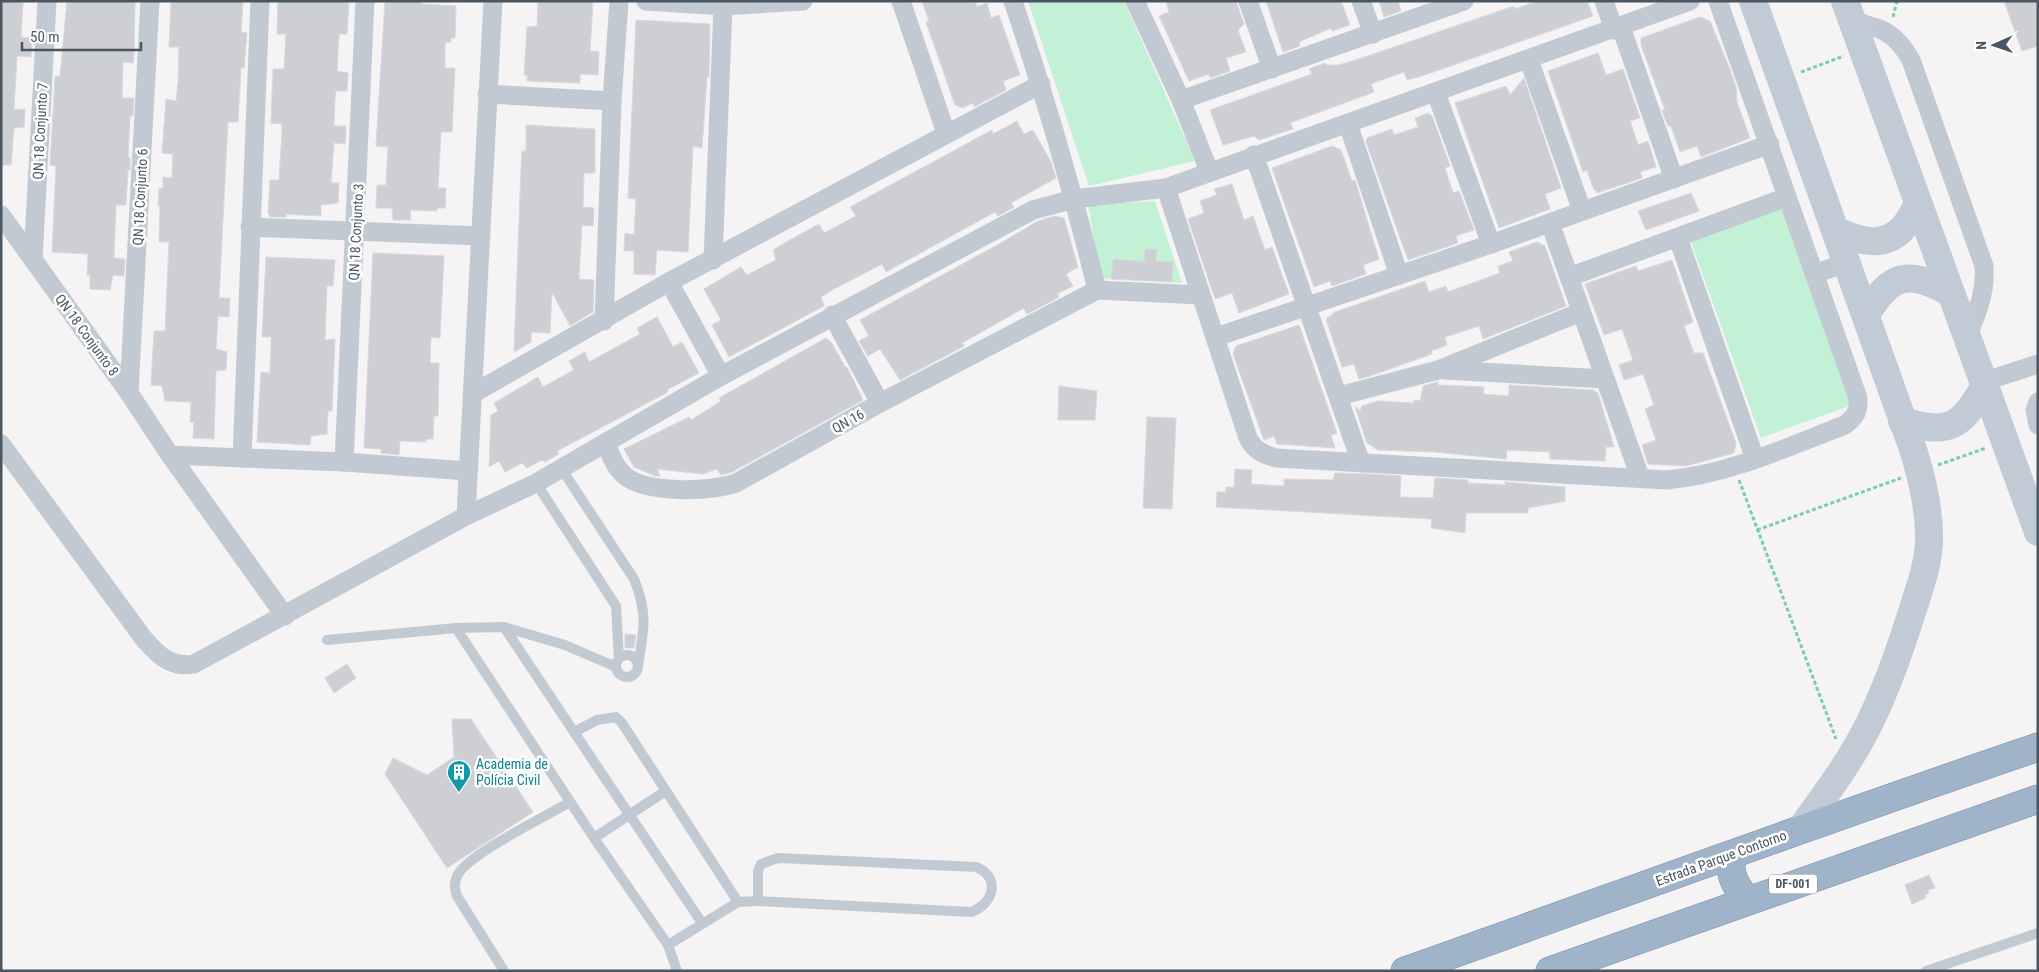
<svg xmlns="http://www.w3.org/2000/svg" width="2039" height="972" font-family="'Roboto Condensed',sans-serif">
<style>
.green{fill:#c3f1d5}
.building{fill:#cdcfd5;stroke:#d7d9de}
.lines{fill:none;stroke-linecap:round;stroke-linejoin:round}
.trunk-casing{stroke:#7690ad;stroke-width:29}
.path{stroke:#7ad0a6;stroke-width:3;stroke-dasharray:4 2.5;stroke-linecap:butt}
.service{stroke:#c1cad2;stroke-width:10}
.minor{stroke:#c1cad2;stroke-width:19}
.secondary{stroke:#c1cbd6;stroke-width:28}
.trunk{stroke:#9fb4c9;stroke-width:28}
.labels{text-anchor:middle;stroke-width:5;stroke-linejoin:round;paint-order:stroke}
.shield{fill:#fff;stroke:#808990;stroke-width:1}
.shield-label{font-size:12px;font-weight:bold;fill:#4a5661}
.street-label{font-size:14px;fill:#4a5661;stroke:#fff}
.culture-label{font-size:14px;fill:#0d838f;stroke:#fff;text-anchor:start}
</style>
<rect width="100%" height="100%" fill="#f5f3f3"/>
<g class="green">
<path d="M1028 1H1124L1195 161 1089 186Z"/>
<path d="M1155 201 1182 283 1101 278 1088 205Z"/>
<path d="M1781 209 1852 405 1761 438 1691 242Z"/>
</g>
<g class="building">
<path d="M1 1H23L21 37 32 38 31 57 17 56 14 110 25 109 24 127 14 128 11 165H1Z"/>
<path d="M67 1H135L134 55 133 63 123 62 122 98H134L133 116H130L128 157 130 158V170H128L126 205H116L114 258 125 259 124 276 113 275 110 290 90 289V275H87L88 254 52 252 56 166 50 165 55 77 60 76Z"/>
<path d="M171 1H243L241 32 247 33 244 68H241L238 122H228L219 298H230L229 317 218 316 216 349 227 352 226 370 216 371 214 439 193 438 194 422H190L191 402 165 401 162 386 151 385 154 331H165L169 242H159L160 206H158L159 188 163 189V177L172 178 173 154 162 153 166 99 176 101 178 83 179 47H169Z"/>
<path d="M278 1H349L347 34H339L337 71 348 73 347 91H336L335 98 334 126H346L345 144 334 143 331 183H339L338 203 321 205V216L286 214V217H270L268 212 270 180H279L282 131V124L271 123 273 69H284L286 34H277Z"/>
<path d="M385 1H421V4L456 6 455 38H451V42H445V68H455L452 132H441L438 188H446L445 208H437V211L410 210 411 220H393L392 208H376L377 185H386L388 147 376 146Z"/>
<path d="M538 1H593L590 51 599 52 598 75 580 74V83L527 81V75H524L527 27 537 26Z"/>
<path d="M922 1H975L977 7 987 3 991 18 999 15 1020 75 1003 81 1006 90 974 107 973 103 963 108 955 105 926 22 929 21Z"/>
<path d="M1166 1H1236L1244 24 1238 30 1246 52 1226 58 1230 71 1210 78 1209 74 1189 81 1159 16 1169 12Z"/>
<path d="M1266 1H1341L1350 25 1332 31 1331 28 1299 42 1300 46 1283 52Z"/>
<path d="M1379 1H1398L1401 11 1384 17Z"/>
<path d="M1538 1H1587L1593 16 1425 75 1407 80 1404 72 1371 84 1374 92 1290 123 1293 129 1259 140 1254 136 1223 145 1210 110 1312 74 1309 69 1325 63 1327 65H1339L1362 58 1514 6 1515 9Z"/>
<path d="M2004 1H2038V46L2022 51Z"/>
<path d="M1700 17 1710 21 1729 67 1736 87 1737 102 1750 138 1701 157 1697 146 1680 152 1671 126H1668L1664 116 1662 110H1665L1641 45V38Z"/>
<path d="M636 20 710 24 709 77H707L702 148 693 146 688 252 657 250 655 275 634 274V251H624L625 233 634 235 636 199 628 198Z"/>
<path d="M1598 53 1606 75 1623 69 1640 118 1630 121 1638 145 1648 141 1656 167 1640 172 1642 178 1597 193 1596 190H1594L1587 170 1583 172 1548 71Z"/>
<path d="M1524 78 1561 188 1545 194 1550 209 1499 228 1455 103 1506 86 1510 95Z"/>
<path d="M1428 113 1432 116 1450 166 1445 168 1453 193 1459 191 1474 230 1456 236 1458 243 1408 260 1366 142 1367 138 1392 129 1394 135 1418 127 1415 118Z"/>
<path d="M1017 121 1024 134 1033 130 1051 162 1056 178 1011 203 1014 207 998 216 995 212 886 272 882 264 834 289 821 297 824 306 729 357 712 325 721 320 704 289 741 267 747 275 776 260 773 250 788 241 819 224 824 233 856 216 850 207 992 130 993 134Z"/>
<path d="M526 125 595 129V173H584L583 207 594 208 593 226 582 225 579 279 594 280 593 312 570 326 552 292 550 333 531 332V342L514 352 521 169 522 151H526Z"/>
<path d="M1332 146 1341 150 1352 181 1355 180 1379 259 1363 265 1366 274 1332 286 1330 281 1314 287 1272 168Z"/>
<path d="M1232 184 1244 220 1253 216 1265 250 1272 247 1289 294 1239 313 1232 293 1215 299 1188 219 1204 213 1200 201 1217 195 1214 189Z"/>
<path d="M1691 193 1699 211 1646 230 1638 211Z"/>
<path d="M1055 216 1064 218 1078 267 1066 274 1073 286 1057 294 1059 297 1027 314 1024 308 962 343 964 346 900 380 880 349 868 356 859 341 869 336 860 320 999 244 1038 221Z"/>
<path d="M1537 242 1545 246 1566 306 1483 339 1479 326 1445 337 1447 345 1431 351 1432 354 1370 376 1359 379 1354 364 1342 367 1326 319 1335 312 1425 281 1429 292 1446 286 1448 292 1500 273 1498 266 1513 261 1509 252Z"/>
<path d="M1145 249 1157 250 1156 261 1173 262 1172 282 1111 279 1113 259 1144 262Z"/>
<path d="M373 253 444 256 440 338 431 337 430 363H439L438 416H434L433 439H426V442L400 441 399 455 381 453V449L364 448Z"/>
<path d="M266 257 335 260 333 286H327L325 340 335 339 332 411H328L327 434 311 436 310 445 257 442 261 372 270 373 271 345V337H262Z"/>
<path d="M1672 260 1693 322 1684 326 1694 353H1703L1736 443 1734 453 1686 466 1648 464 1642 445 1656 440 1645 409 1654 405 1643 374 1624 380 1619 365 1633 360 1622 329 1604 335 1585 284 1636 266 1638 271Z"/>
<path d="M657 317 673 347 682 342 699 373 667 390 668 392 557 451 559 454 545 462 542 460 527 468 522 463 505 472 499 461 489 467 491 415 498 411 494 403 538 377 543 387 574 370 569 361 585 352 589 362 640 334 637 328Z"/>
<path d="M1299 325 1337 433 1331 435 1335 448 1277 444 1274 436 1264 440 1233 354 1236 346Z"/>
<path d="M826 338 831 342 846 368 847 367 863 400 732 472 721 475 717 469 703 474 657 469 660 476H655L634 467 624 449 689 417 691 420 712 407 721 401 719 398Z"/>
<path d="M1438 382V385L1484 387 1483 394 1509 396V385L1592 390 1598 393 1614 447H1606L1605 461 1550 459V452L1507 450 1506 459 1434 452 1378 450 1367 443 1355 406 1360 411 1362 406 1378 401 1414 403V400L1420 401 1423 386Z"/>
<path d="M1059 386 1097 391 1095 420H1058Z"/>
<path d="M1147 417 1176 418 1172 509 1143 508Z"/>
<path d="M1235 469 1252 470 1251 484 1284 486V479L1333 480 1335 473 1368 474 1401 476 1400 497 1433 498 1435 478 1468 480V483L1505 485V482L1565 487V501L1528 508V513H1466L1465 533 1431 528 1432 519 1216 507 1217 492H1226V487H1234Z"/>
<path d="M625 634 636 635 634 648H625Z"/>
<path d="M347 664 356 678 334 693 325 678Z"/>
<path d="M452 719H471L533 812 447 868 385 774 393 758 427 775 454 757Z"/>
<path d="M1929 875 1935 888 1928 890 1929 893 1925 895 1926 898 1912 904 1905 885Z"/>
</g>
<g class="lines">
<g class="trunk-casing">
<g id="trunk">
<path d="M1732 855C1728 873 1735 887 1748 900"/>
<path d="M1405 971C1616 896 1826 819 2038 747"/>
<path d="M1550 971 2038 799"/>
</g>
</g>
<g class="path">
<path d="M1893 17 1897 1"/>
<path d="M1801 72 1844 56"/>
<path d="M1938 465 1986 448"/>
<path d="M1739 480 1836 739"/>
<path d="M1757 530 1901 478"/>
</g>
<g class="service">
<path d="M561 468 634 579C648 613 644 630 638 665"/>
<path d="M536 483 616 606 619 658"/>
<path d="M504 627 574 732 597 720 616 717 622 723 738 902 668 945"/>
<path d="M456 628 594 838 668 945 677 971"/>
<path d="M327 640 456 628 504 627 565 645 616 667"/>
<circle cx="627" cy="666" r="11"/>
<path d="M574 732 702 923"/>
<path d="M594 838 664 792"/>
<path d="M778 858 976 867C1001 877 994 904 971 912L758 901V871L761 864Z"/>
<path d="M738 902 758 901"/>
<path d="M504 971 457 896C453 887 455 877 461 870 479 849 543 818 570 802"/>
<path d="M1926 971 2038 933"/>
</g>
<g class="minor">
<path d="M493 1 466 516 536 483 721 376 1033 210 1074 199 1166 188 1690 1"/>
<path d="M646 1 723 6 803 1"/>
<path d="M901 1 946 133"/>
<path d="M1013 1C1045 96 1073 192 1097 290"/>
<path d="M1135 1 1181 100 1209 171"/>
<path d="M1248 1 1272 69"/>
<path d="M1361 1 1373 34"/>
<path d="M1604 1 1614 30"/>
<path d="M1852 21C1882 28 1895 32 1911 60L1984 266C1986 293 1977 313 1967 338"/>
<path d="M1621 27 1674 179"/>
<path d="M1529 60 1582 211"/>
<path d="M1436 93 1491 244"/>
<path d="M487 94 612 101"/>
<path d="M1181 100 1464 1"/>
<path d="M1348 124 1399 275"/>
<path d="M1254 155 1361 463"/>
<path d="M1166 188 1248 438C1255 451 1263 454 1276 458L1667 480C1730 474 1787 447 1845 425 1855 417 1859 412 1858 398L1718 1"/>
<path d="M1 215 129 393 170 455 285 616"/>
<path d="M1550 223 1640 477"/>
<path d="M250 227 481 236"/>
<path d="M1678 238 1755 459"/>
<path d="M33 260 47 1"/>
<path d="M713 260 723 6"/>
<path d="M1814 274 1848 262"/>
<path d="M1569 277 1787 197"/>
<path d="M669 282 721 376"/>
<path d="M1097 290 1201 295"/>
<path d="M832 315 880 403"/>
<path d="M604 321 612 101 619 1"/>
<path d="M1216 337 1491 244 1770 144"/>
<path d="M1444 370 1605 379"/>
<path d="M1983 382 2038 364"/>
<path d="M129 393 150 1"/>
<path d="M474 393 669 282 1041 84"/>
<path d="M1339 396 1438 370 1581 312"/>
<path d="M2038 402 2035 410 2038 425"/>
<path d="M606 442C610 454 614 466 624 475 645 494 710 492 736 483L880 403 1097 290"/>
<path d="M1 444 144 639C158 655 171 668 194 664L466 516"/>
<path d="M170 455 344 462 468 471"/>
<path d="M242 458 260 1"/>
<path d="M344 462 365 1"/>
</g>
<g class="secondary">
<path d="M1753 1 1912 446C1922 477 1930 509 1929 542 1928 566 1919 590 1912 612 1900 650 1887 687 1870 722 1852 759 1826 794 1802 827"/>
<path d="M1845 1 2038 532"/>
<path d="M1837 231C1859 241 1884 249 1903 228 1909 222 1913 212 1918 205"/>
<path d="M1866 315C1891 272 1909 270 1951 293"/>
<path d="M1902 421C1948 435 1961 428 1984 387"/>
</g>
<use href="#trunk" class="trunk"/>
</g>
<defs>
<g id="building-pin" transform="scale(1.25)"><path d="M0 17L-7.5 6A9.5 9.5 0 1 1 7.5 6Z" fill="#0f9aa8" stroke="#fff"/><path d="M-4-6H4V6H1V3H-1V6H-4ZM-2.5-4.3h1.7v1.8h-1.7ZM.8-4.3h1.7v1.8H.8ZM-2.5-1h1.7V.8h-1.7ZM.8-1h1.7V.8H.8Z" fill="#fff"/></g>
</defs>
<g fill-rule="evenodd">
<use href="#building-pin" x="459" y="772"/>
</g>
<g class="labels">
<rect class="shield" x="1769" y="874.5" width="48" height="19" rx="4"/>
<g class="shield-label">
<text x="1793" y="888">DF-001</text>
</g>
<g class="street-label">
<text transform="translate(40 131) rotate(-87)" y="5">QN 18 Conjunto 7</text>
<text transform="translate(140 197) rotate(-87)" y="5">QN 18 Conjunto 6</text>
<text transform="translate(356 232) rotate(-87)" y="5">QN 18 Conjunto 3</text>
<text transform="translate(87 335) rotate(54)" y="5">QN 18 Conjunto 8</text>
<text transform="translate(848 421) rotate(-29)" y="5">QN 16</text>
<text transform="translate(1721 858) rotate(-20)" y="5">Estrada Parque Contorno</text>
</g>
<g class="culture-label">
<text x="476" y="769">Academia de<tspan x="476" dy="16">Polícia Civil</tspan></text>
</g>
</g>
<rect width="2039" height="972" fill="none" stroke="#4a5661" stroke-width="5"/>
<g transform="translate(1994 45) rotate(268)" stroke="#ffffff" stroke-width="4" paint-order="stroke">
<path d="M0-4L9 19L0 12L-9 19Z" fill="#4a5661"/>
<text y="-8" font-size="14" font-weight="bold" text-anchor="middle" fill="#4a5661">N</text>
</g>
<path d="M22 42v8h119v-8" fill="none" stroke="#4a5661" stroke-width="2.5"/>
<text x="30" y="42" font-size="15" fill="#4a5661" stroke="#ffffff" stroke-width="4" paint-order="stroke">50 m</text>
</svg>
